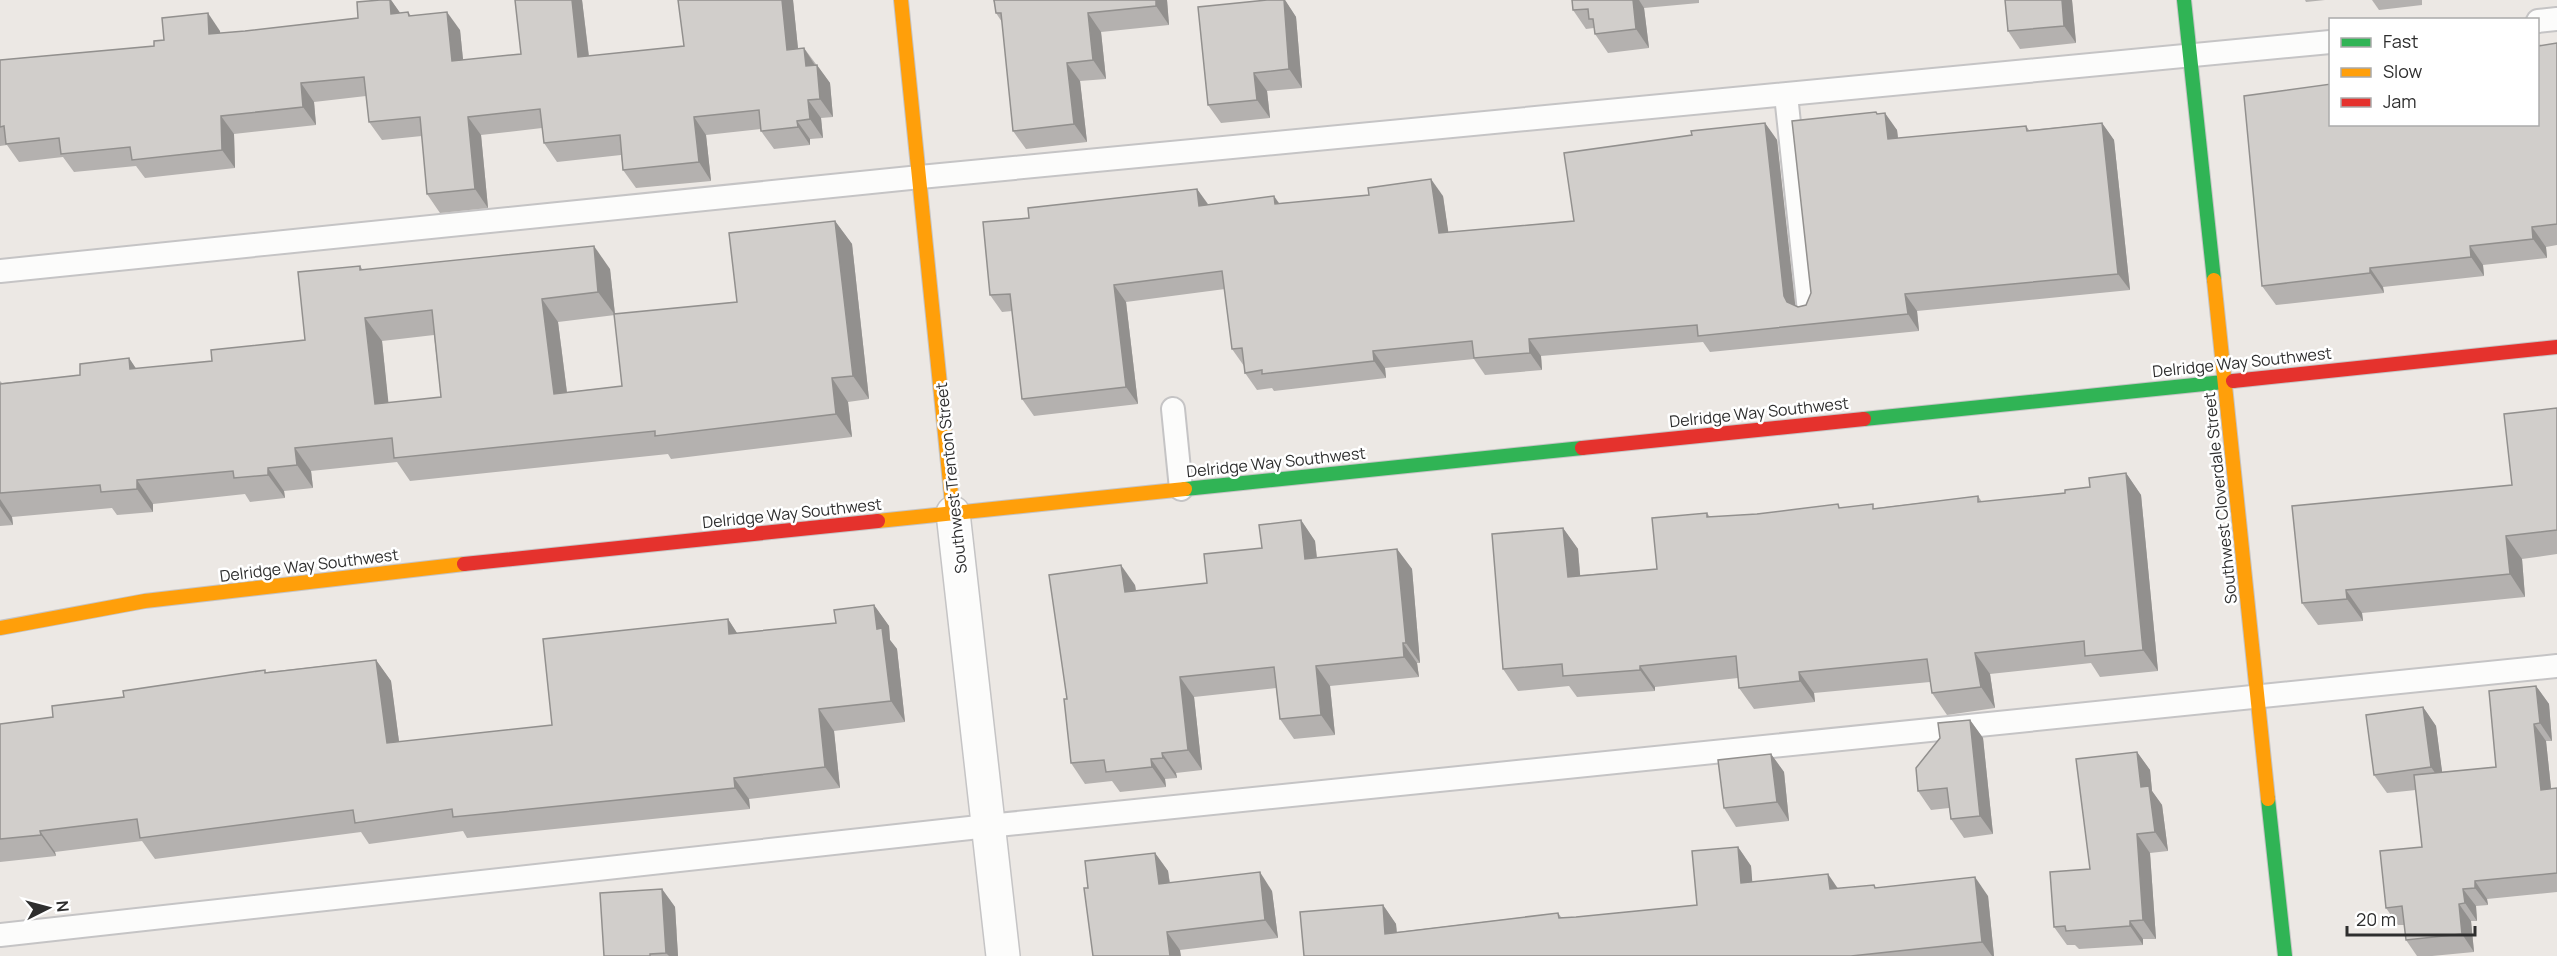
<svg xmlns="http://www.w3.org/2000/svg" width="2557" height="956" font-family="Manrope,sans-serif">
<style>
.lines{fill:none;stroke-linecap:round;stroke-linejoin:round}
.lane-casing{stroke:#c5c4c5;stroke-width:26}
.street-casing{stroke:#c5c4c5;stroke-width:36}
.fast-casing{stroke:#c5c4c5;stroke-width:16}
.slow-casing{stroke:#c5c4c5;stroke-width:16}
.jam-casing{stroke:#c5c4c5;stroke-width:16}
.lane{stroke:#fcfcfb;stroke-width:22}
.street{stroke:#fcfcfb;stroke-width:33}
.fast{stroke:#30b455;stroke-width:14}
.slow{stroke:#ff9f0a;stroke-width:14}
.jam{stroke:#e5322d;stroke-width:14}
.wall{fill:#b4b1af;fill-rule:evenodd}
.shaded-wall{fill:#92908e}
.building{fill:#d1cecb;stroke:#92908e;stroke-width:1.5;fill-rule:evenodd}
.labels{text-anchor:middle;stroke-width:5;stroke-linejoin:round;paint-order:stroke}
.street-label{font-size:16px;fill:#2e2e2e;stroke:#fff}
</style>
<rect width="100%" height="100%" fill="#ece8e4"/>
<g class="lines">
<g class="lane-casing">
<g id="lane">
<path d="M2538 21 2557 19"/>
<path d="M1786 95 1809 311"/>
<path d="M0 271 920 177 2330 42"/>
<path d="M1173 409 1181 489"/>
<path d="M0 935 988 826 2557 666"/>
</g>
</g>
<g class="street-casing">
<path id="street" d="M953 513 1003 956"/>
</g>
<g class="fast-casing">
<g id="fast">
<path d="M2184 0 2214 280"/>
<path d="M1864 419 2233 381"/>
<path d="M1185 489 1582 448"/>
<path d="M2268 799 2285 956"/>
</g>
</g>
<g class="slow-casing">
<g id="slow">
<path d="M901 0 953 513"/>
<path d="M2214 280 2268 799"/>
<path d="M878 521 1185 489"/>
<path d="M0 628 145 601 464 564"/>
</g>
</g>
<g class="jam-casing">
<g id="jam">
<path d="M2233 381 2557 347"/>
<path d="M1582 448 1864 419"/>
<path d="M464 564 878 521"/>
</g>
</g>
<use href="#lane" class="lane"/>
<use href="#street" class="street"/>
<use href="#fast" class="fast"/>
<use href="#slow" class="slow"/>
<use href="#jam" class="jam"/>
</g>
<g class="wall">
<path d="M380 0H391L400 13 408 12 411 16 460 30 463 60 521 54 582 0 589 56 684 46 678 0H793L798 49 804 48 830 83 833 117 821 118 823 138 810 139V145L774 149 761 131V129L706 135 711 181 636 188 623 170 621 155 557 162 544 143 542 128 481 135 488 208 440 213 427 194 422 136 382 140 369 122 366 96 314 102 316 125 234 134 235 168 145 178 136 166 74 172 63 157 19 162 7 145 0 146V60L154 46 220 31V33L245 31 358 18Z"/>
<path d="M993 0H1167L1169 25 1101 32 1106 79 1080 81 1087 142 1026 149 1013 131 1002 22 996 13 994 2Z"/>
<path d="M1267 0H1285L1296 17 1302 88 1267 91 1270 118 1221 123 1208 105Z"/>
<path d="M1572 0H1699V3L1644 8 1649 48 1608 53 1595 34 1594 28 1586 29 1573 10Z"/>
<path d="M2072 0 2076 43 2020 49 2008 31Z"/>
<path d="M2305 0H2325L2306 2Z"/>
<path d="M2372 0H2422V5L2379 10Z"/>
<path d="M2557 43V245L2546 247 2547 258 2483 265 2484 276 2383 287 2384 293 2276 305 2262 286 2331 124H2538Z"/>
<path d="M1878 114 1897 130 1898 138 2026 126 2029 130 2102 123 2114 140 2130 290 1917 311 1919 331 1710 352 1703 342 1541 356 1542 370 1485 375 1474 359 1385 368 1386 378 1274 391 1272 388 1257 390 1245 373 1244 366 1232 349 1225 289 1126 302 1138 404 1034 416 1022 399 1012 311 1002 312 990 295 1029 218 1197 189 1208 204 1280 203 1443 196 1448 232 1574 221 1692 135 1765 123 1777 140 1795 306 1798 307 1806 305 1811 293Z"/>
<path d="M835 221 852 244 869 399 848 402 852 437 671 459 668 454 410 481 397 462 311 471 313 488 284 491 285 498 250 502 245 494 153 504V512L117 515 112 508 12 517 13 525 0 526V381L2 383 80 375 129 358 136 369 212 361 305 340 360 266 363 270 610 269 615 314 737 302ZM615 315 622 386 567 392 558 322ZM434 335 441 397 388 403 382 341Z"/>
<path d="M2557 408V554L2522 559 2525 597 2362 613 2363 621 2318 625 2302 603 2512 485Z"/>
<path d="M2126 473 2141 495 2158 671 2100 677 2091 663 1990 674 1995 708 1947 715 1932 693 1930 682 1814 693 1815 702 1754 709 1739 688 1738 678 1655 687V691L1577 697 1569 686 1518 691 1503 669 1563 528 1578 549 1580 575 1657 569 1707 513 1710 517 1841 508H1876L1978 496 1982 502 2065 493 2090 487Z"/>
<path d="M1301 520 1315 541 1317 558 1397 549 1412 569 1420 663H1417L1419 677 1330 686 1335 735 1294 739 1280 719 1276 688 1194 697 1202 770 1176 773 1177 778 1165 779 1166 787 1120 792 1112 781 1085 784 1071 763 1067 699 1135 585 1136 591 1207 583 1262 548Z"/>
<path d="M874 605 889 626 890 640 897 649 905 722 834 731 840 788 749 799 750 809 467 838 463 831 369 844 361 832 155 859 142 841 55 852 56 856 0 862V724L53 717 124 697 267 672 376 660 391 681 399 742 552 725 728 619 737 633 836 623Z"/>
<path d="M2536 686 2549 704 2552 741H2546L2551 788H2557V892L2487 899 2488 905 2476 906 2477 921H2471L2474 952 2432 956H2417L2406 940 2404 925H2398L2386 908 2422 847 2416 790 2387 793 2374 775 2423 707 2436 726 2442 772 2496 767Z"/>
<path d="M1970 720 1983 738 1993 834 1964 838 1951 819 1949 808 1931 810 1918 791 1940 738Z"/>
<path d="M2137 752 2150 770 2152 791 2162 805 2168 851 2150 853 2156 939H2143V945L2079 949 2075 945H2067L2054 927 2090 869Z"/>
<path d="M1771 754 1784 772 1789 821 1736 827 1724 808Z"/>
<path d="M1738 847 1751 866 1752 882 1838 888H1877L1988 896 1994 956H1304L1383 905 1396 924 1397 932 1558 913 1561 917H1576L1697 905Z"/>
<path d="M1155 853 1168 871 1170 883 1272 891 1278 938 1180 950 1088 888Z"/>
<path d="M662 889 675 907 678 956H604Z"/>
</g>
<g class="shaded-wall">
<path d="M390 0H391L403 17 391 14Z"/>
<path d="M572 0H582L591 75 578 57Z"/>
<path d="M782 0H793L800 68 787 50Z"/>
<path d="M1156 0H1167L1169 25 1156 6Z"/>
<path d="M1284 0H1285L1296 17 1302 88 1289 69Z"/>
<path d="M1633 0H1639L1644 8 1649 48 1636 29Z"/>
<path d="M2062 0H2072L2076 43 2064 26Z"/>
<path d="M447 12 460 30 465 79 452 61Z"/>
<path d="M208 13 220 31 222 52 209 34Z"/>
<path d="M1088 13 1101 32 1106 79 1093 60Z"/>
<path d="M804 48 816 67 806 66Z"/>
<path d="M1067 63 1080 81 1087 142 1074 124Z"/>
<path d="M817 65 830 83 833 117 820 99Z"/>
<path d="M1254 73 1267 91 1270 118 1257 100Z"/>
<path d="M301 83 314 102 316 125 303 107Z"/>
<path d="M808 100 821 118 823 138 810 119Z"/>
<path d="M1876 112 1886 126 1885 113 1897 130 1900 156 1888 139Z"/>
<path d="M221 116 234 134 235 168 222 150Z"/>
<path d="M468 117 481 135 488 208 475 189Z"/>
<path d="M694 117 706 135 711 181 699 162Z"/>
<path d="M797 121 810 139V145L798 127Z"/>
<path d="M1765 123 1777 140 1796 312 1787 302 1784 296Z"/>
<path d="M2102 123 2114 140 2130 290 2118 274Z"/>
<path d="M1431 179 1443 196 1451 250 1439 233Z"/>
<path d="M1197 189 1209 206H1199Z"/>
<path d="M1274 196 1286 213 1275 204Z"/>
<path d="M835 221 852 244 869 399 853 376Z"/>
<path d="M2532 227 2546 247 2547 258 2533 239Z"/>
<path d="M594 246 610 269 615 315 598 292Z"/>
<path d="M2470 246 2483 265 2484 276 2471 257Z"/>
<path d="M2370 268 2383 287 2384 293 2370 273Z"/>
<path d="M1114 285 1126 302 1138 404 1126 387Z"/>
<path d="M1905 294 1917 311 1919 331 1908 314Z"/>
<path d="M542 299 558 322 570 417 554 394Z"/>
<path d="M365 318 382 341 391 427 375 404Z"/>
<path d="M1529 339 1541 356 1542 370 1530 353Z"/>
<path d="M1373 351 1385 368 1386 378 1374 361Z"/>
<path d="M129 358 145 382 130 369Z"/>
<path d="M832 378 848 402 852 437 836 414Z"/>
<path d="M295 448 311 471 313 488 297 465Z"/>
<path d="M268 468 284 491 285 498 268 475Z"/>
<path d="M2126 473 2141 495 2158 671 2143 650Z"/>
<path d="M137 480 153 504V512L137 489Z"/>
<path d="M0 499 12 517 13 525 0 506Z"/>
<path d="M1301 520 1315 541 1319 579 1305 559Z"/>
<path d="M1563 528 1578 549 1582 598 1568 577Z"/>
<path d="M2506 536 2522 559 2525 597 2510 574Z"/>
<path d="M1397 549 1412 569 1420 663 1406 643Z"/>
<path d="M1121 565 1135 585 1139 612 1125 592Z"/>
<path d="M2346 590 2362 613 2363 621 2347 599Z"/>
<path d="M874 605 889 626 890 640 897 649 905 722 891 701 877 629Z"/>
<path d="M728 619 742 641 729 634Z"/>
<path d="M1403 643 1417 663 1419 677 1404 657Z"/>
<path d="M1975 653 1990 674 1995 708 1981 687Z"/>
<path d="M376 660 391 681 402 764 387 743Z"/>
<path d="M1316 666 1330 686 1335 735 1321 715Z"/>
<path d="M1640 666 1655 687V691L1640 670Z"/>
<path d="M1799 672 1814 693 1815 702 1800 681Z"/>
<path d="M1180 677 1194 697 1202 770 1188 750Z"/>
<path d="M2536 686 2549 704 2552 741 2540 723Z"/>
<path d="M2423 707 2436 726 2444 786 2431 767Z"/>
<path d="M819 709 834 731 840 788 825 767Z"/>
<path d="M1970 720 1983 738 1993 834 1980 816Z"/>
<path d="M2534 724 2546 741 2553 807 2541 790Z"/>
<path d="M2137 752 2150 770 2152 791 2162 805 2168 851 2155 832 2141 787Z"/>
<path d="M1162 753 1176 773 1177 778 1163 758Z"/>
<path d="M1771 754 1784 772 1789 821 1777 802Z"/>
<path d="M1151 759 1165 779 1166 787 1152 767Z"/>
<path d="M734 778 749 799 750 809 735 788Z"/>
<path d="M40 831 55 852 56 856 41 835Z"/>
<path d="M2137 834 2150 853 2156 939 2143 920Z"/>
<path d="M1738 847 1751 866 1754 902 1741 883Z"/>
<path d="M1155 853 1168 871 1172 902 1159 884Z"/>
<path d="M1260 872 1272 891 1278 938 1265 920Z"/>
<path d="M1828 874 1841 893 1830 889Z"/>
<path d="M1975 877 1988 896 1994 956H1992L1982 942Z"/>
<path d="M2475 881 2487 899 2488 905 2475 888Z"/>
<path d="M662 889 675 907 678 956H669L666 953Z"/>
<path d="M2463 889 2476 906 2477 921 2465 903Z"/>
<path d="M2459 904 2471 921 2474 952 2462 934Z"/>
<path d="M1383 905 1396 924 1398 952 1385 934Z"/>
<path d="M2130 921 2143 939V945L2130 926Z"/>
<path d="M1167 932 1180 950 1181 956H1170Z"/>
</g>
<g class="building">
<path d="M380 0H390L391 14 408 12 409 16 447 12 452 61 521 54 515 0H572L578 57 684 46 678 0H782L787 50 804 48 806 66 817 65 820 99 808 100 810 119 797 121 798 127 761 131 759 110 694 117 699 162 623 170 620 135 544 143 540 109 468 117 475 189 427 194 420 117 369 122 364 77 301 83 303 107 221 116 222 150 132 160 130 147 61 154 59 138 6 144 4 126 0 127V60L154 46V41L164 40 162 18 208 13 209 34 245 31 358 18 357 2Z"/>
<path d="M994 0H1156V6L1088 13 1093 60 1067 63 1074 124 1013 131 1001 13H996Z"/>
<path d="M1267 0H1284L1289 69 1254 73 1257 100 1208 105 1198 7Z"/>
<path d="M1572 0H1633L1636 29 1595 34 1593 19H1589L1588 9 1573 10Z"/>
<path d="M2005 0H2062L2064 26 2008 31Z"/>
<path d="M2557 43V224L2532 227 2533 239 2470 246 2471 257 2370 268V273L2262 286 2244 96 2331 84V124H2538V46Z"/>
<path d="M1876 112 1877 114 1885 113 1888 139 2026 126 2027 131 2102 123 2118 274 1905 294 1908 314 1698 336 1697 325 1529 339 1530 353 1474 358 1472 341 1373 351 1374 361 1262 374V370L1245 373 1242 348 1232 349 1222 271 1114 285 1126 387 1022 399 1010 294 990 295 983 222 1029 218 1028 208 1197 189 1199 206 1274 196 1275 204 1369 195 1368 188 1431 179 1439 233 1574 221 1564 153 1692 135 1691 131 1765 123 1784 296 1787 302 1798 307 1806 305 1811 293 1792 121Z"/>
<path d="M835 221 853 376 832 378 836 414 655 436V431L394 458 392 438 295 448 297 465 268 468V475L234 478 233 471 137 480V489L101 492 100 485 0 493V384L80 375V364L129 358 130 369 212 361 211 350 305 340 298 272 360 266V270L594 246 598 292 542 299 554 394 622 386 614 314 737 302 729 233ZM432 310 441 397 375 404 365 318Z"/>
<path d="M2557 408V530L2506 536 2510 574 2346 590 2347 599 2302 603 2292 506 2512 485 2504 414Z"/>
<path d="M2126 473 2143 650 2085 656 2084 641 1975 653 1981 687 1932 693 1927 659 1799 672 1800 681 1739 688 1736 656 1640 666V670L1563 676 1562 664 1503 669 1492 534 1563 528 1568 577 1657 569 1652 518 1707 513V517L1757 514 1838 504 1839 508 1873 504V509L1978 496V502L2065 493V490L2090 487 2089 478Z"/>
<path d="M1301 520 1305 559 1397 549 1406 643H1403L1404 657 1316 666 1321 715 1280 719 1274 667 1180 677 1188 750 1162 753 1163 758 1151 759 1152 767 1106 772 1104 760 1071 763 1064 699H1067L1049 575 1121 565 1125 592 1207 583 1204 554 1262 548 1259 525Z"/>
<path d="M874 605 877 629 882 628 891 701 819 709 825 767 734 778 735 788 453 817 452 809 355 823 353 810 140 838 137 819 40 831 41 835 0 839V724L53 717 52 706 124 697 123 691 265 670V673L376 660 387 743 552 725 543 639 728 619 729 634 836 623 834 610Z"/>
<path d="M2536 686 2540 723 2534 724 2541 790 2557 788V873L2475 881V888L2463 889 2465 903 2459 904 2462 934 2406 940 2402 906 2386 908 2380 851 2422 847 2414 775 2496 767 2489 691Z"/>
<path d="M2423 707 2431 767 2374 775 2366 715Z"/>
<path d="M1970 720 1980 816 1951 819 1947 788 1918 791 1916 768 1940 738 1938 723Z"/>
<path d="M2137 752 2141 787 2149 786 2155 832 2137 834 2143 920 2130 921V926L2066 931 2065 926 2054 927 2050 872 2090 869 2076 759Z"/>
<path d="M1771 754 1777 802 1724 808 1718 760Z"/>
<path d="M1738 847 1741 883 1828 874 1830 889 1874 885 1875 888 1975 877 1982 942 1851 956H1304L1300 912 1383 905 1385 934 1558 913 1559 918 1576 917 1697 905 1692 851Z"/>
<path d="M1155 853 1159 884 1260 872 1265 920 1167 932 1170 956H1093L1084 888H1088L1085 861Z"/>
<path d="M662 889 666 953 650 954V956H604L600 893Z"/>
</g>
<g class="labels">
<g class="street-label">
<text transform="translate(2242 362) rotate(-6)" y="6">Delridge Way Southwest</text>
<text transform="translate(1759 412) rotate(-6)" y="6">Delridge Way Southwest</text>
<text transform="translate(1276 462) rotate(-6)" y="6">Delridge Way Southwest</text>
<text transform="translate(951 478) rotate(-96)" y="6">Southwest Trenton Street</text>
<text transform="translate(2220 498) rotate(-96)" y="6">Southwest Cloverdale Street</text>
<text transform="translate(792 513) rotate(-6)" y="6">Delridge Way Southwest</text>
<text transform="translate(309 565) rotate(-7)" y="6">Delridge Way Southwest</text>
</g>
</g>
<rect x="2329" y="18" width="210" height="108" fill="#ffffff" stroke="#ababab" stroke-width="1.5"/>
<rect x="2341" y="38" width="30" height="9" fill="#30b455" stroke="#ababab" stroke-width="1.5"/>
<text x="2383" y="48" font-size="18" fill="#2e2e2e">Fast</text>
<rect x="2341" y="68" width="30" height="9" fill="#ff9f0a" stroke="#ababab" stroke-width="1.5"/>
<text x="2383" y="78" font-size="18" fill="#2e2e2e">Slow</text>
<rect x="2341" y="98" width="30" height="9" fill="#e5322d" stroke="#ababab" stroke-width="1.5"/>
<text x="2383" y="108" font-size="18" fill="#2e2e2e">Jam</text>
<g transform="translate(48 908) rotate(84)" stroke="#ffffff" stroke-width="4.5" paint-order="stroke">
<path d="M0-4.5L10 22L0 15L-10 22Z" fill="#2e2e2e"/>
<text y="-9" font-size="16" font-weight="bold" text-anchor="middle" fill="#2e2e2e">N</text>
</g>
<path d="M2347 926v9h128v-9" fill="none" stroke="#2e2e2e" stroke-width="3"/>
<text x="2356" y="926" font-size="18" fill="#2e2e2e" stroke="#ffffff" stroke-width="4.5" paint-order="stroke">20 m</text>
</svg>
